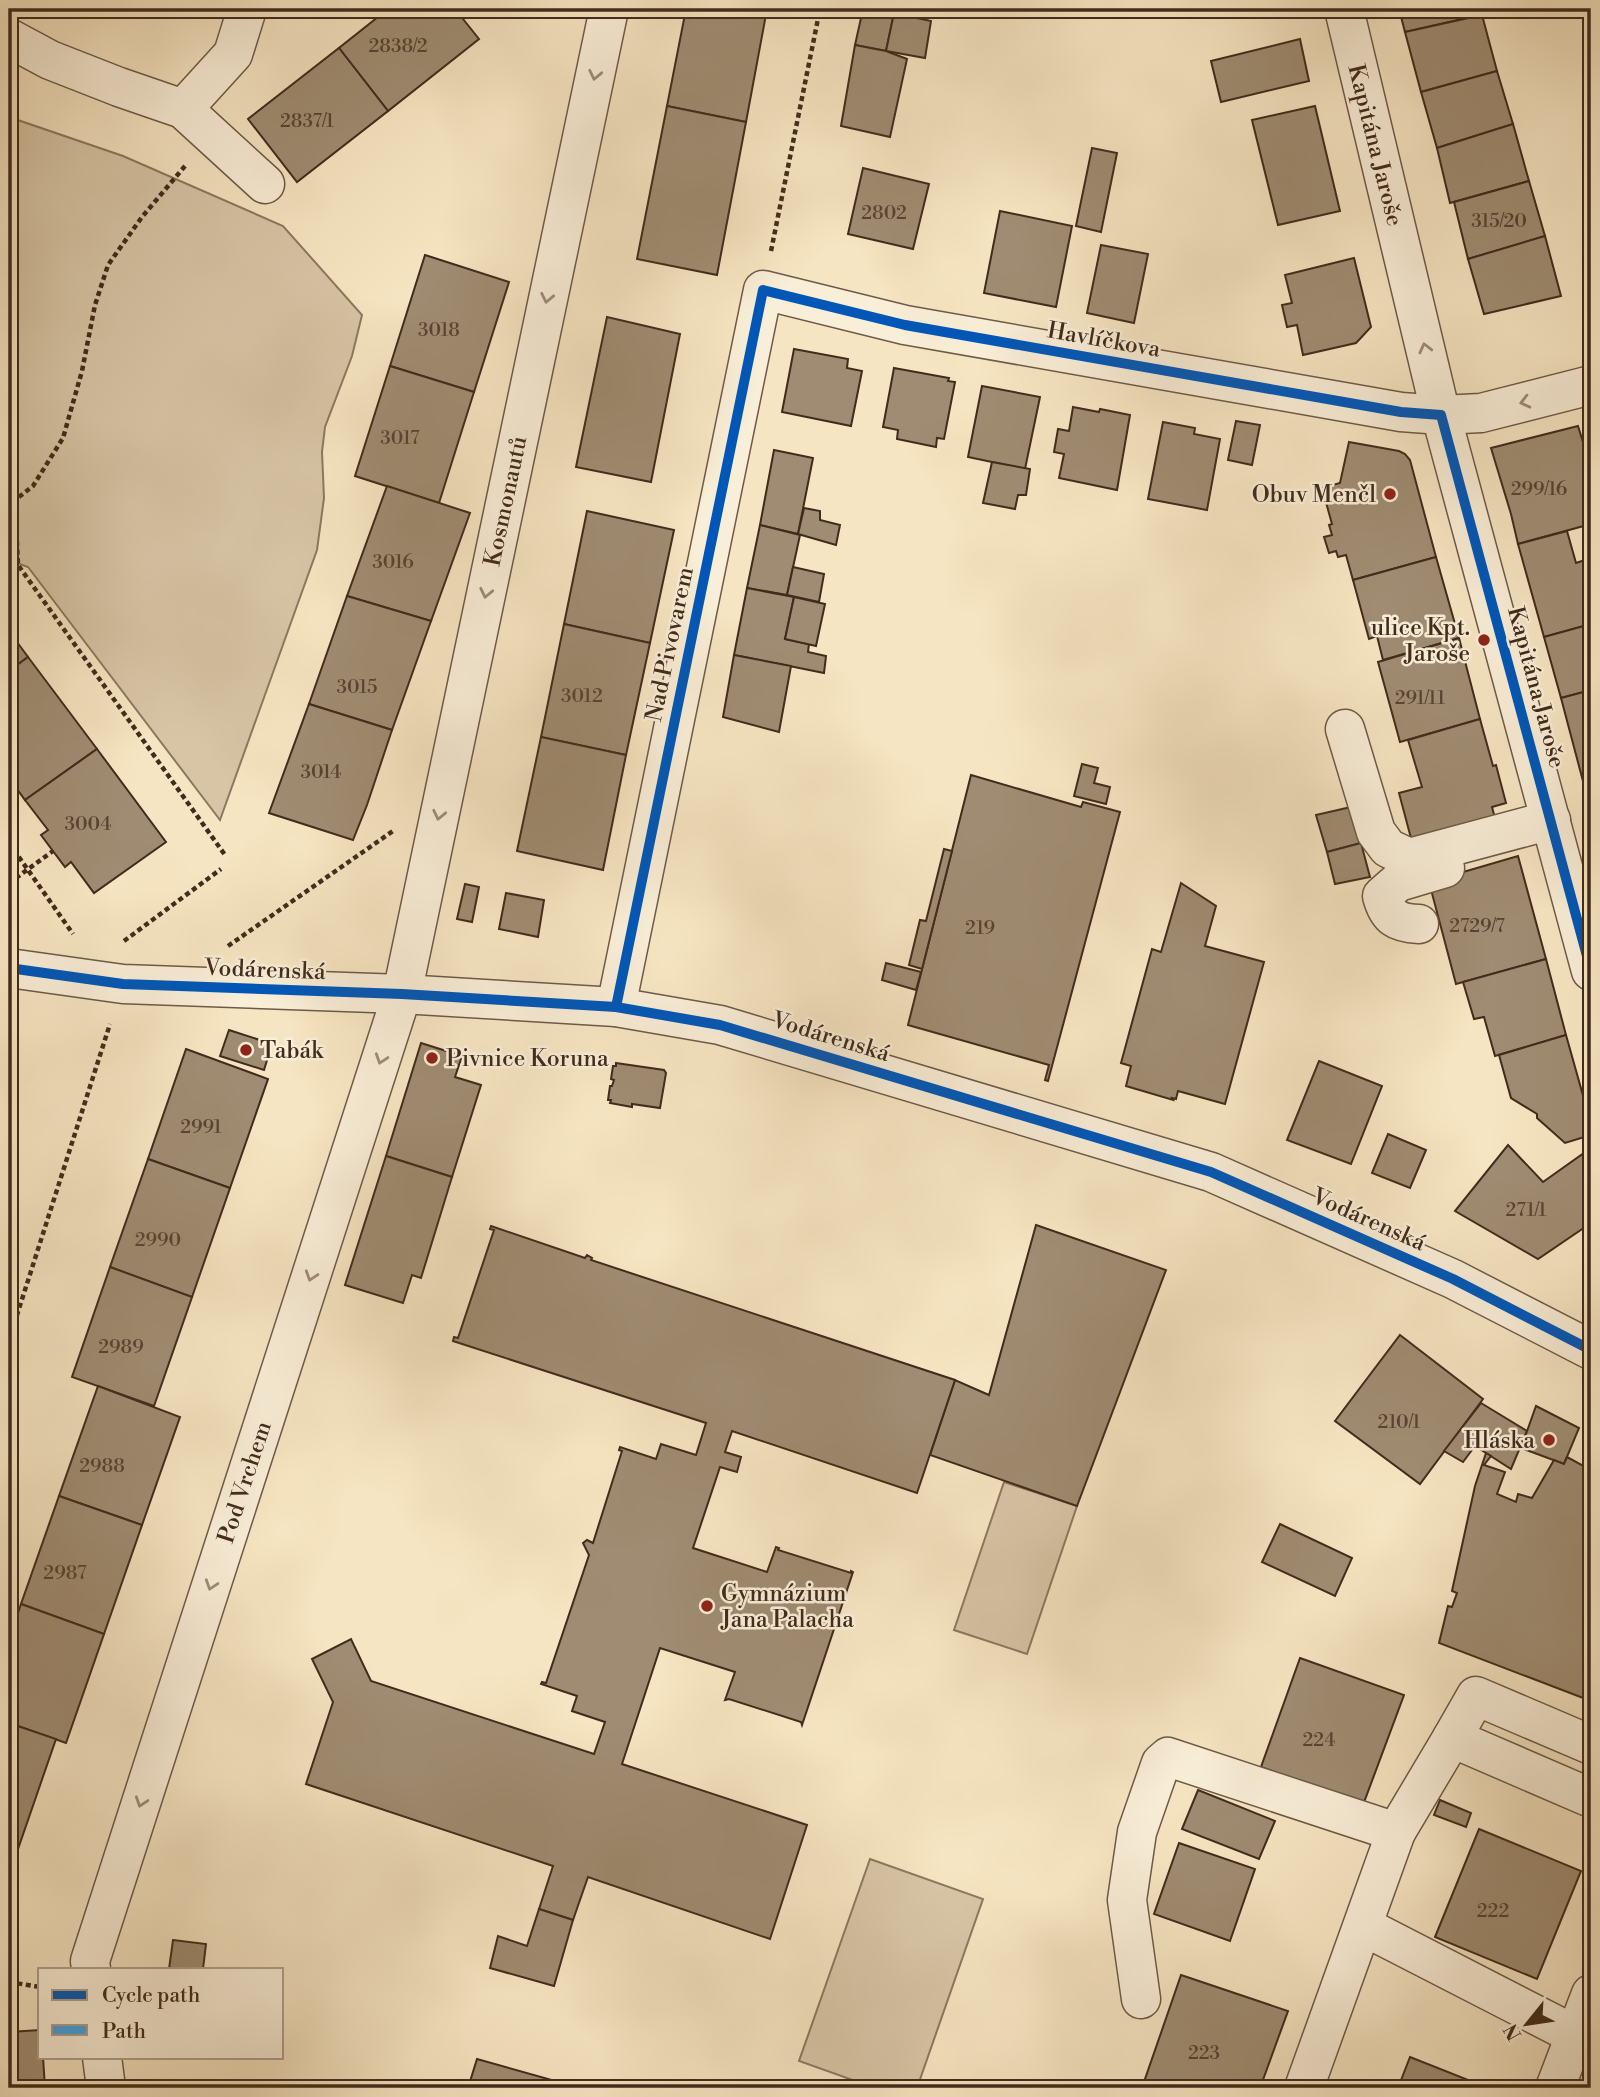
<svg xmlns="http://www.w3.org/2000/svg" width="1600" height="2097" font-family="'Libre Bodoni',serif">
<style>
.green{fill:#d7c5a6;stroke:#8c7861;stroke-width:2}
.building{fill:#9f8c72;stroke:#412b1c;stroke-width:2}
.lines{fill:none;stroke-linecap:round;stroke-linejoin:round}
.minor-casing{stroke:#6e5a46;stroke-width:41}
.path{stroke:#412b1c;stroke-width:4.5;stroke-dasharray:5 3.5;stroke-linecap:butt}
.minor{stroke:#f9eed7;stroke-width:38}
.quiet{stroke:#3fa3ea;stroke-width:9;stroke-dasharray:18 9;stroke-linecap:butt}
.cycleway-casing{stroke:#f9eed7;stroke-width:15}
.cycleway{stroke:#0057b8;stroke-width:10}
.oneway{stroke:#9d8c7a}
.poi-dot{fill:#8f2418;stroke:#f9eed7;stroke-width:2.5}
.labels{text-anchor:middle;stroke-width:5;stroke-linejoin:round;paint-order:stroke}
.number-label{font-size:19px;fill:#584332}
.street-label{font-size:23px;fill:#412b1c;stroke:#f9eed7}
.poi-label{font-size:23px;fill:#412b1c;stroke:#f9eed7;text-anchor:end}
</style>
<rect width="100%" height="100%" fill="#f6e5c2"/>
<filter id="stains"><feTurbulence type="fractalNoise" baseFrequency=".00286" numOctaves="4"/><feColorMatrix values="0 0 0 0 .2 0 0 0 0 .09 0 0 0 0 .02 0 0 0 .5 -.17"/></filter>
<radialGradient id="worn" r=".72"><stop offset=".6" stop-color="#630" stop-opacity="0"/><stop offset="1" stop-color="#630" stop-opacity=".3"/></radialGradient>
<g class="green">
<path d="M9 117 123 156 283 226 362 315 352 356 325 427 322 452 324 498 317 550 220 820 28 567 9 560Z"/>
<path d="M1004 1482 1077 1506 1027 1654 954 1630Z"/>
<path d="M870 1859 983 1899 917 2088H875L799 2061Z"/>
</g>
<g class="building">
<path d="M388 9H455L479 39 388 111 339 48Z"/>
<path d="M686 9H767L746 122 667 106Z"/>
<path d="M863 9H873L894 13 886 51 855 45Z"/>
<path d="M901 9H940L938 16Z"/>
<path d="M1399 9H1502V10L1405 32Z"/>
<path d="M894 13 931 21 925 58 886 51Z"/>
<path d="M1482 15 1497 71 1421 92 1405 32Z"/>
<path d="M1300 39 1309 81 1221 102 1211 61Z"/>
<path d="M855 45 886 51 907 59 890 137 841 126Z"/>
<path d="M339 48 388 111 297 182 248 119Z"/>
<path d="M1497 71 1513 124 1437 148 1421 92Z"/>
<path d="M667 106 746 122 717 275 637 259Z"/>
<path d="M1315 106 1340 211 1278 225 1252 120Z"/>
<path d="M1513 124 1529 181 1450 203 1437 148Z"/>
<path d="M1092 148 1117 153 1101 232 1076 226Z"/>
<path d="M863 168 929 184 913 249 848 234Z"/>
<path d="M1529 181 1545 236 1468 259 1454 202Z"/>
<path d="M1000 211 1072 226 1056 307 984 293Z"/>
<path d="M1545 236 1561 296 1484 314 1468 259Z"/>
<path d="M1101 245 1148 254 1134 323 1087 313Z"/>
<path d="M425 255 509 282 474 392 390 366Z"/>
<path d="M1354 258 1371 327 1356 343 1303 355 1297 325 1287 327 1282 305 1292 303 1285 275Z"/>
<path d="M607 317 680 334 651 482 576 467Z"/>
<path d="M794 349 848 359 847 368 862 371 851 426 782 412Z"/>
<path d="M390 366 474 392 439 503 355 476Z"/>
<path d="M894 368 949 378 948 381 955 382 944 439 937 438 936 447 897 439 898 430 883 427Z"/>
<path d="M982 386 1040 397 1025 469 968 457Z"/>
<path d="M1073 407 1099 412 1100 409 1130 415 1117 490 1059 478 1064 454 1054 452 1058 429 1069 431Z"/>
<path d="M1236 421 1260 425 1252 465 1228 460Z"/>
<path d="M1163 422 1195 428 1194 434 1220 439 1207 510 1148 499Z"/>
<path d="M1578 426 1591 468V524L1518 544 1511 514 1491 448Z"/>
<path d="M1349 442 1399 451 1405 454 1410 460 1436 557 1353 580 1346 555 1338 557 1336 551 1329 553 1324 537 1332 535 1329 525 1332 524 1322 488 1340 483Z"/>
<path d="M774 450 813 458 798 534 760 525Z"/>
<path d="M992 462 1030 469 1026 495H1018L1015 509 983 503Z"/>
<path d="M387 486 470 513 431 621 347 596Z"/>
<path d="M804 508 820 511V520L840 525 836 545 798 534Z"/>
<path d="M587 511 674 530 650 643 564 624Z"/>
<path d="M760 525 800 535 787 595 747 588Z"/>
<path d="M1567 531 1576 563 1591 558V595L1586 596 1591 617V624L1544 637 1518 544Z"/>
<path d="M1436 557 1459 638 1383 660 1377 636 1369 639 1353 580Z"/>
<path d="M793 567 824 574 819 602 787 595Z"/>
<path d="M747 588 794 597 785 639 809 644 808 652 826 656 824 673 734 655Z"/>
<path d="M347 596 431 621 392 730 309 704Z"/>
<path d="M794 597 825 604 816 646 785 639Z"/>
<path d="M564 624 650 643 626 755 541 737Z"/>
<path d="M1591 624V690L1561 698 1544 637Z"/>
<path d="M9 631 28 657 9 671Z"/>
<path d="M1459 638 1480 719 1400 742 1378 662Z"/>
<path d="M734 655 791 666 779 732 723 717Z"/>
<path d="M28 657 97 749 25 800 9 778V671Z"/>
<path d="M1591 690V783L1584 785 1561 698Z"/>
<path d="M309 704 392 730 367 805 353 840 269 813Z"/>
<path d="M1480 719 1493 766 1496 765 1506 803 1492 807 1495 818 1412 842 1399 793 1422 787 1408 740Z"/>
<path d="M541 737 626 755 603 870 517 851Z"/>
<path d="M97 749 166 842 94 893 71 862 65 867 41 835 48 830 25 800Z"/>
<path d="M1082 764 1098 768 1094 783 1110 787 1106 804 1074 796Z"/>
<path d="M971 775 1081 807 1083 802 1120 812 1048 1081 1045 1080 1049 1065 908 1025Z"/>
<path d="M1351 807 1361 843 1327 852 1316 815Z"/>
<path d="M1361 843 1370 877 1335 884 1327 852Z"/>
<path d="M944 849 952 851 922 969 909 965 920 920 926 921Z"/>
<path d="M1518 856 1546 959 1456 984 1429 882Z"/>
<path d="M1181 883 1216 906 1205 946 1264 962 1225 1104 1178 1091 1176 1099 1172 1098 1173 1100 1126 1086 1131 1066 1121 1063 1152 949 1161 952Z"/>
<path d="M465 884 479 887 472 922 457 919Z"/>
<path d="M506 893 544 900 538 937 499 929Z"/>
<path d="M1546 959 1566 1035 1495 1056 1484 1017 1474 1019 1463 982Z"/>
<path d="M886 963 921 972 916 990 882 980Z"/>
<path d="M229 1030 272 1044 264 1070 220 1056Z"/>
<path d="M1566 1035 1591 1124V1135L1565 1143 1537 1118V1114L1511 1098 1499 1055Z"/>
<path d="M421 1043 462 1056 455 1077 481 1085 452 1177 386 1156Z"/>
<path d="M186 1049 268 1079 230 1188 148 1159Z"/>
<path d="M1319 1061 1382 1086 1351 1164 1287 1140Z"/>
<path d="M616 1063 664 1070 666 1073 660 1108 632 1104V1107L610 1103 611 1100H608L610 1086H612L614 1080 611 1079 613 1066H616Z"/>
<path d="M1388 1134 1426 1150 1410 1188 1372 1173Z"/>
<path d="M1508 1145 1543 1182 1591 1148V1223L1538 1259 1455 1211Z"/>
<path d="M386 1156 452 1177 421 1278 412 1275 403 1303 345 1285Z"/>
<path d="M148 1159 230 1188 192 1297 110 1267Z"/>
<path d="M1036 1225 1166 1270 1077 1506 930 1455 955 1380 989 1395Z"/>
<path d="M491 1226 585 1258 587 1255 592 1258 591 1260 955 1380 917 1493 732 1431 725 1452 741 1457 737 1472 720 1467 693 1548 767 1572 776 1547 779 1548 778 1550 851 1573V1571L853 1572 802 1725 801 1722 729 1699 725 1700 735 1672 660 1648 622 1764 807 1825 770 1939 588 1877 573 1920 539 1909 553 1866 306 1784 333 1702 312 1659 351 1639 371 1681 594 1754 605 1722 572 1711 577 1696 541 1684 542 1682 546 1683 589 1555 583 1543 587 1540 593 1543 622 1451 619 1450 620 1447 656 1459 661 1444 696 1455 706 1423 453 1341 454 1337 458 1338 494 1230 490 1229Z"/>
<path d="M110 1267 192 1297 154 1406 72 1377Z"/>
<path d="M1400 1335 1483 1399 1420 1484 1335 1421Z"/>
<path d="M98 1386 180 1417 142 1525 59 1496Z"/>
<path d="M1481 1403 1527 1431 1511 1469 1475 1446 1463 1462 1444 1451Z"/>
<path d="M1536 1406 1579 1428 1564 1464 1521 1448Z"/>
<path d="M1486 1453 1491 1456 1484 1465 1505 1472 1497 1494 1516 1502 1518 1494 1532 1498 1554 1460 1564 1464 1567 1457 1591 1470V1701L1439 1643 1448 1606 1452 1607 1457 1593 1452 1591 1475 1486Z"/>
<path d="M59 1496 142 1525 104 1634 21 1604Z"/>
<path d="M1280 1524 1352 1558 1335 1596 1262 1562Z"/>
<path d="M21 1604 104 1634 66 1743 9 1723V1640Z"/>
<path d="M1300 1658 1404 1695 1363 1805 1261 1767Z"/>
<path d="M9 1723 56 1739 18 1849 9 1846Z"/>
<path d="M1198 1790 1275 1821 1259 1859 1182 1829Z"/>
<path d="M1440 1800 1471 1813 1466 1827 1434 1815Z"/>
<path d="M1479 1829 1581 1871 1537 1979 1435 1937Z"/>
<path d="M1179 1843 1255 1869 1230 1941 1154 1914Z"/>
<path d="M9 1846 18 1849 9 1875Z"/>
<path d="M539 1909 573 1920 554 1986 490 1968 498 1936 527 1946Z"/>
<path d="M173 1940 206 1944 203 1969H169Z"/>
<path d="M1181 1975 1288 2011 1260 2088H1161L1144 2082Z"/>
<path d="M40 2030V2057H43L45 2088H9V2032Z"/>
<path d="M1410 2057 1486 2087 1485 2088H1398Z"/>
<path d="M477 2059 580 2088H468Z"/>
</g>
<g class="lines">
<g class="minor-casing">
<g id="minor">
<path d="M1344 9 1441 415 1591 971"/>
<path d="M9 38 50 60 119 87 183 109 265 184"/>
<path d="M183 109 233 54 247 9"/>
<path d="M1345 729 1376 832 1388 848 1409 858 1551 820"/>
<path d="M1419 924C1397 923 1388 918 1382 896L1398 882 1445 868"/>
<path d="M9 968 123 984 402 994 616 1007 720 1025 1211 1172 1453 1279 1591 1350"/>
<path d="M616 1007 763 290 905 325 1401 412 1441 415 1481 413 1591 385"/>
<path d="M1452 1738 1476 1696 1591 1745"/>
<path d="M1363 1926 1575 2035"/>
<path d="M91 1969 90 1961 402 994 609 9"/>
<path d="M1141 1999 1127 1900 1137 1832 1161 1763 1168 1757 1396 1832"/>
<path d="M102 2057 106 2088"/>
<path d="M1304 2088 1396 1832 1452 1738 1591 1798"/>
<path d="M1555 2088 1591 1994"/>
</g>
</g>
<g class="path">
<path d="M185 166 142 217 108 265 95 305 82 371 63 438 33 486 15 500 18 565 225 855"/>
<path d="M771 251 820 9"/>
<path d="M9 843 73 934"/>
<path d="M9 883 53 851"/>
<path d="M124 941 221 869"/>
<path d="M228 946 393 831"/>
<path d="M9 1340 110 1024"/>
<path d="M1585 1954 1591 1938"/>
<path d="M9 1982 40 1987"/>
</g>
<use href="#minor" class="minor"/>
<path class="quiet" d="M9 505 15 500"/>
<g class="cycleway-casing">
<g id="cycleway">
<path d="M9 968 123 984 402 994 616 1007 720 1025 1211 1172 1453 1279 1591 1350"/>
<path d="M616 1007 763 290 905 325 1401 412 1441 415 1591 971"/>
</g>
</g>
<use href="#cycleway" class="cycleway"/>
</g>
<defs><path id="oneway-chevron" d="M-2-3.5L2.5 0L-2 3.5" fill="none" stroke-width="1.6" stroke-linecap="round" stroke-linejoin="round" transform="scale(1.75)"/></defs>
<g class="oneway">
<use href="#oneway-chevron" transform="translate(595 75) rotate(102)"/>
<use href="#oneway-chevron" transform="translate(547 298) rotate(102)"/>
<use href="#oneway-chevron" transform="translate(1425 348) rotate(-104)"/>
<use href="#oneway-chevron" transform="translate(1525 402) rotate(166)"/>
<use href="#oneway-chevron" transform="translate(486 593) rotate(102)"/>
<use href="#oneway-chevron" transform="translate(439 815) rotate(102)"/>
<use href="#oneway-chevron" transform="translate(381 1059) rotate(108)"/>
<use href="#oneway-chevron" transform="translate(311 1276) rotate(108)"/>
<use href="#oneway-chevron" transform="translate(211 1585) rotate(108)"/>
<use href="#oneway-chevron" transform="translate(141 1802) rotate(108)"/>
</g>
<g class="poi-dot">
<circle cx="1390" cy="494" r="7"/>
<circle cx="1484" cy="640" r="7"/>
<circle cx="246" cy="1050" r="7"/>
<circle cx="432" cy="1058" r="7"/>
<circle cx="1549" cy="1440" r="7"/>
<circle cx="707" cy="1606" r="7"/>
</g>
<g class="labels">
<g class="number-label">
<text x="398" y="52">2838/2</text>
<text x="307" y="127">2837/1</text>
<text x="884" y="219">2802</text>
<text x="1499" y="227">315/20</text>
<text x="439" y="336">3018</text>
<text x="400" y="444">3017</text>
<text x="1539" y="495">299/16</text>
<text x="393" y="568">3016</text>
<text x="357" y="693">3015</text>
<text x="582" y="702">3012</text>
<text x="1420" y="704">291/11</text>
<text x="321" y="778">3014</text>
<text x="88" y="830">3004</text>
<text x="1477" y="932">2729/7</text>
<text x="980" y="934">219</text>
<text x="201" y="1133">2991</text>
<text x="1526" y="1216">271/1</text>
<text x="158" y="1246">2990</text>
<text x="121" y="1353">2989</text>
<text x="1399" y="1428">210/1</text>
<text x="102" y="1472">2988</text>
<text x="65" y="1579">2987</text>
<text x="1319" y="1746">224</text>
<text x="1493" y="1917">222</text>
<text x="1204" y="2059">223</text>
</g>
<g class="street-label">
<text transform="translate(1376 145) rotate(76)" y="8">Kapitána Jaroše</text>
<text transform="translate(1104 339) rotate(10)" y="8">Havlíčkova</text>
<text transform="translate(505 501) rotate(-78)" y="8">Kosmonautů</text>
<text transform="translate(669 644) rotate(-78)" y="8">Nad Pivovarem</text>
<text transform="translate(1537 687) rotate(75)" y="8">Kapitána Jaroše</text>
<text transform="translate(265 969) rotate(2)" y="8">Vodárenská</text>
<text transform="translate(831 1036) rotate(17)" y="8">Vodárenská</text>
<text transform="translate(1369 1219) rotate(24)" y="8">Vodárenská</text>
<text transform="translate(244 1482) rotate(-72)" y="8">Pod Vrchem</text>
</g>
<g class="poi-label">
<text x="1376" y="502">Obuv Menčl</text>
<text x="1470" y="635">ulice Kpt.<tspan x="1470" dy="26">Jaroše</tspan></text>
<text x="260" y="1058" text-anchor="start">Tabák</text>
<text x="446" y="1066" text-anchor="start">Pivnice Koruna</text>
<text x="1535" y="1448">Hláska</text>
<text x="721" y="1601" text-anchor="start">Gymnázium<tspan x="721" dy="26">Jana Palacha</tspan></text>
</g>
</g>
<rect width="1600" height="2097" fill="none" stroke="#f6e5c2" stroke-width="35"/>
<rect x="10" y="10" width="1579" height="2076" fill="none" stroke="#412b1c" stroke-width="3.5"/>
<rect x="18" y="18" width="1565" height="2062" fill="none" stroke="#412b1c" stroke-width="2"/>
<rect x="38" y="1968" width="245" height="91" fill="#f9eed7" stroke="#afa08c" stroke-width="2"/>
<rect x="52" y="1990" width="35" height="10" fill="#0057b8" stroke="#afa08c" stroke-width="2"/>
<text x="102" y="2002" font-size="21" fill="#412b1c">Cycle path</text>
<rect x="52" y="2025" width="35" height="10" fill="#3fa3ea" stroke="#afa08c" stroke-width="2"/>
<text x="102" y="2038" font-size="21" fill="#412b1c">Path</text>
<g transform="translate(1527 2024) rotate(240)" stroke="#f9eed7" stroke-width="5" paint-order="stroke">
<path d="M0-5L12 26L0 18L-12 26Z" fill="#412b1c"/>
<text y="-10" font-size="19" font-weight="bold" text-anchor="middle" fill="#412b1c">N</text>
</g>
<rect width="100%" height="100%" filter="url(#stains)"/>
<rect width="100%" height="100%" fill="url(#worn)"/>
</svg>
